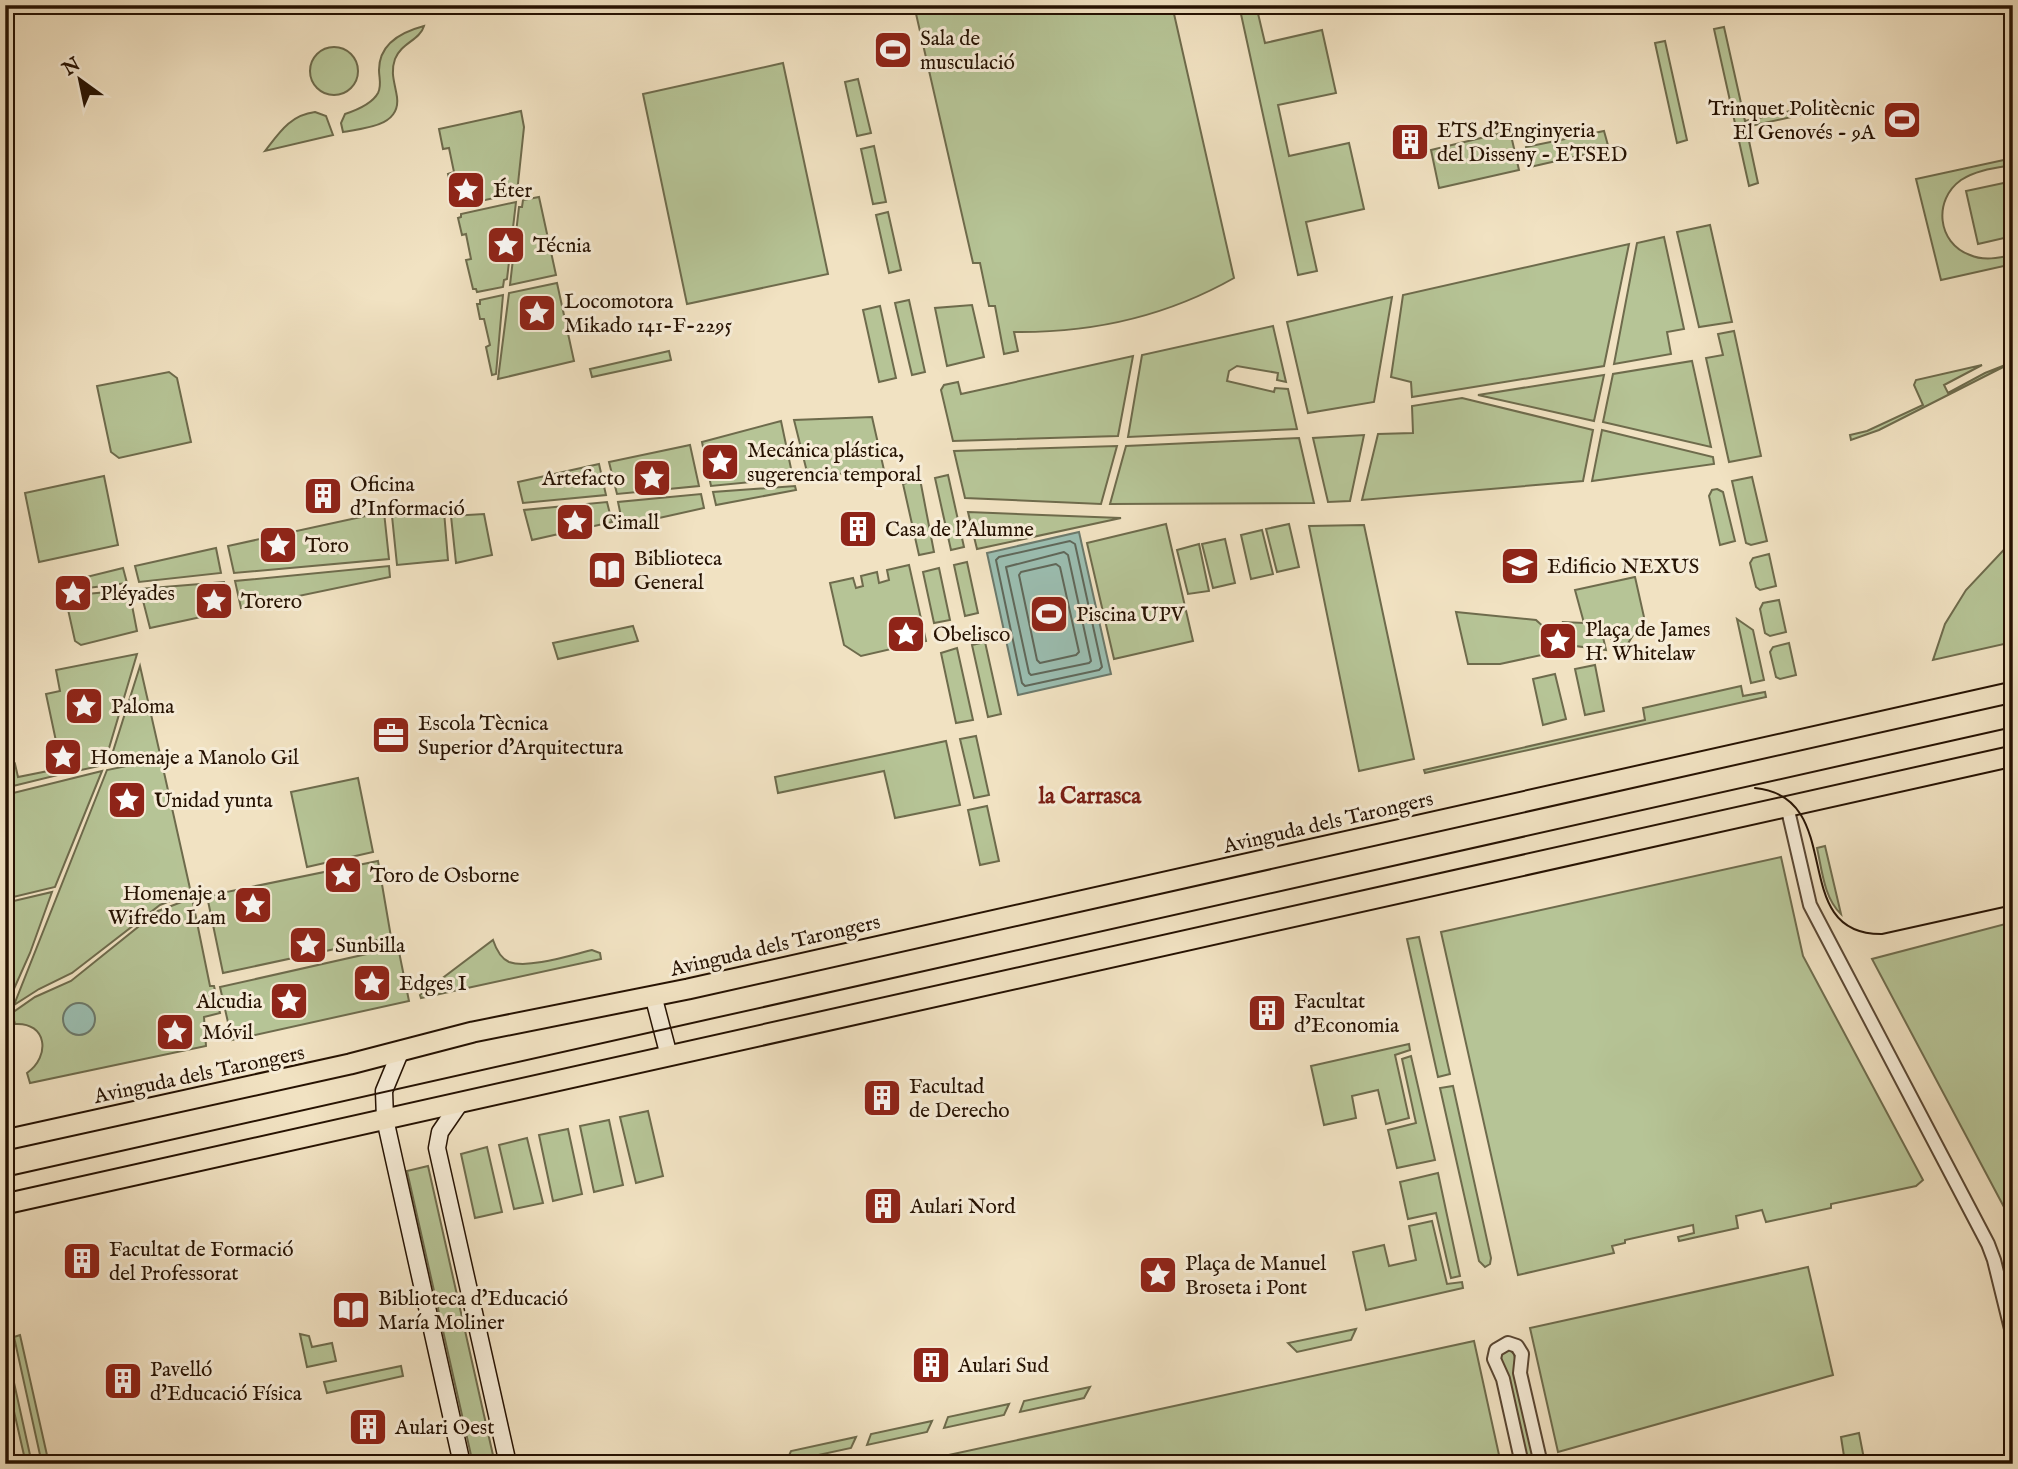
<svg xmlns="http://www.w3.org/2000/svg" width="2018" height="1469" font-family="'IM FELL English',serif">
<style>
.green{fill:#b6c496;stroke:#6e6b4c;stroke-width:2}
.water{fill:#9bbeb1;stroke:#6c796b;stroke-width:2}
.lines{fill:none;stroke-linecap:round;stroke-linejoin:round}
.shore{stroke:#60685a;stroke-width:2}
.street-casing{stroke:#594632;stroke-width:16}
.secondary-casing{stroke:#261202;stroke-width:19}
.primary-casing{stroke:#261202;stroke-width:23}
.street{stroke:#f6ecd7;stroke-width:12}
.secondary{stroke:#f6ecd7;stroke-width:16}
.primary{stroke:#f1e2c2;stroke-width:19}
.tram{stroke:#261202;stroke-width:2}
.labels{text-anchor:middle;stroke-width:6;stroke-linejoin:round;paint-order:stroke}
.poi-label{font-size:21px;fill:#261202;stroke:#f6ecd7;text-anchor:start}
.street-label{font-size:21px;fill:#261202;stroke:#f6ecd7}
.neighbourhood-label{font-size:23px;font-weight:bold;fill:#7a1f14;stroke:#f6ecd7}
</style>
<rect width="100%" height="100%" fill="#f1e2c2"/>
<filter id="stains"><feTurbulence type="fractalNoise" baseFrequency=".00286" numOctaves="4"/><feColorMatrix values="0 0 0 0 .2 0 0 0 0 .09 0 0 0 0 .02 0 0 0 .5 -.17"/></filter>
<radialGradient id="worn" r=".72"><stop offset=".6" stop-color="#630" stop-opacity="0"/><stop offset="1" stop-color="#630" stop-opacity=".3"/></radialGradient>
<g class="green">
<path d="M914 5H1172L1234 278C1167 316 1091 333 1014 332L1018 351 1004 354 995 306H989L980 263H973Z"/>
<path d="M1239 5H1256L1265 43 1322 30 1336 93 1278 105 1289 156 1349 143 1364 209 1306 222 1317 271 1298 275Z"/>
<path d="M424 26C420 40 401 43 395 59 390 73 395 83 397 97 401 127 363 128 343 132L341 123 345 114C357 110 372 104 378 93 382 85 379 78 379 70 379 44 401 32 424 26Z"/>
<path d="M1724 27 1745 121 1813 106 1814 112 1746 127 1758 183 1749 186 1714 29Z"/>
<path d="M1665 41 1687 140 1677 143 1655 43Z"/>
<circle cx="334" cy="71" r="24"/>
<path d="M783 63 828 274 687 304 643 94Z"/>
<path d="M858 79 871 133 857 136 845 82Z"/>
<path d="M521 111 524 127 517 193 458 206V204H455L448 174 454 172 449 148 443 149 439 129Z"/>
<path d="M315 112 326 116 333 135 265 151C279 133 290 115 315 112Z"/>
<path d="M1510 131 1519 170 1439 188 1431 150Z"/>
<path d="M1604 131 1609 149 1530 167 1526 147Z"/>
<path d="M874 146 886 202 873 204 861 149Z"/>
<path d="M2013 158V165C1995 168 1976 170 1961 180 1933 200 1937 243 1970 255 1983 261 1999 258 2013 255V264L1941 280 1916 179Z"/>
<path d="M2013 181V236L1978 244 1966 191Z"/>
<path d="M539 197 556 275 510 285 519 207H522L523 200Z"/>
<path d="M516 202 507 279 504 280 503 287 477 292 476 289H473L466 260 471 259 466 234 462 235 458 218 461 217V214Z"/>
<path d="M888 212 901 270 889 273 876 215Z"/>
<path d="M1710 225 1732 322 1699 327 1677 232Z"/>
<path d="M1664 237 1684 329 1667 332 1671 354 1614 364 1637 243Z"/>
<path d="M1629 244 1604 366 1412 397 1411 382 1391 377 1403 295Z"/>
<path d="M557 283 574 361 498 379 509 293Z"/>
<path d="M503 295 496 374 492 375 486 347 490 345 484 319H480L477 304H480V300Z"/>
<path d="M1392 297 1374 402 1308 413 1287 322Z"/>
<path d="M909 300 925 372 912 375 895 303Z"/>
<path d="M972 305 984 357 947 366 935 308Z"/>
<path d="M880 306 896 378 879 382 863 310Z"/>
<path d="M1273 326 1286 382 1277 380 1278 373 1237 366 1229 371 1227 381 1274 392 1275 388 1288 389 1297 429 1128 437 1142 355Z"/>
<path d="M1734 331 1761 456 1729 462 1706 358 1723 355 1718 334Z"/>
<path d="M669 351 671 360 592 377 590 369Z"/>
<path d="M1133 356 1118 436 953 441 941 390 944 385 958 382 961 394Z"/>
<path d="M1692 361 1711 447 1603 422 1613 374Z"/>
<path d="M2013 362 1879 430 1851 440 1850 435 1867 431 1923 405 1914 385 1916 380 1982 365 1944 385 1948 393 1985 373Z"/>
<path d="M169 372 177 378 191 442 119 458 111 452 97 386Z"/>
<path d="M1604 375 1594 421 1478 395Z"/>
<path d="M1462 398 1593 430 1583 481 1362 500 1378 434 1413 433 1412 406Z"/>
<path d="M872 417 884 470 808 476 794 420Z"/>
<path d="M781 421 793 478 711 486 702 442Z"/>
<path d="M1602 430 1713 457 1714 464 1592 481Z"/>
<path d="M1364 435 1350 501 1328 502 1313 438Z"/>
<path d="M1299 438 1314 503 1110 504 1126 446Z"/>
<path d="M690 445 699 486 617 494 609 462Z"/>
<path d="M1117 446 1101 504 965 498 954 451Z"/>
<path d="M599 464 606 495 523 503 518 482Z"/>
<path d="M948 475 964 547 951 550 935 478Z"/>
<path d="M104 476 118 545 39 562 25 493Z"/>
<path d="M1752 477 1767 541 1751 545 1746 543 1732 481Z"/>
<path d="M920 479 934 552 919 555 903 484Z"/>
<path d="M795 486 796 490 716 505 713 492Z"/>
<path d="M1717 489 1723 492 1735 541 1720 545 1709 496 1712 490Z"/>
<path d="M701 494 704 508 623 526 618 502Z"/>
<path d="M607 502 612 522 532 540 524 510Z"/>
<path d="M444 511 448 560 397 565 392 516Z"/>
<path d="M384 512 389 559 234 573 228 546Z"/>
<path d="M968 512 1121 518 977 549Z"/>
<path d="M484 514 492 555 456 563 451 516Z"/>
<path d="M1166 524 1193 641 1114 659 1087 543Z"/>
<path d="M1289 524 1299 567 1277 572 1266 529Z"/>
<path d="M1364 525 1414 759 1359 771 1309 526Z"/>
<path d="M1262 530 1273 574 1251 579 1241 535Z"/>
<path d="M1225 539 1235 583 1213 588 1202 544Z"/>
<path d="M2013 540V642L1933 660 1945 624 1966 590Z"/>
<path d="M1199 544 1209 591 1188 594 1177 550Z"/>
<path d="M216 548 221 573 139 582 135 566Z"/>
<path d="M1769 554 1776 586 1760 590 1756 587 1750 563 1753 558Z"/>
<path d="M967 562 978 613 965 616 954 565Z"/>
<path d="M909 565 926 641 861 656 844 645 830 583 853 578 856 588 863 586 861 576 877 572 879 583 889 580 887 570Z"/>
<path d="M389 566 390 577 241 608 235 581Z"/>
<path d="M123 568 127 583 64 591 66 582Z"/>
<path d="M939 568 950 620 934 623 923 572Z"/>
<path d="M1635 577 1644 617 1627 645 1614 648 1610 634 1603 637 1606 650 1568 645 1563 622 1584 623 1575 590Z"/>
<path d="M224 582 229 611 150 628 140 589Z"/>
<path d="M129 590 137 631 81 645 75 641 65 596Z"/>
<path d="M1779 600 1786 632 1770 636 1765 633 1760 609 1763 603Z"/>
<path d="M1456 612 1536 620 1546 629 1551 653 1500 664H1468Z"/>
<path d="M1737 619 1753 630 1764 680 1751 683Z"/>
<path d="M633 626 638 641 558 659 553 643Z"/>
<path d="M985 642 1001 714 988 717 972 645Z"/>
<path d="M1789 643 1796 675 1780 679 1776 677 1770 652 1773 647Z"/>
<path d="M957 648 973 720 956 723 941 653Z"/>
<path d="M137 654 104 765 63 774 46 694 60 691 56 670Z"/>
<path d="M1595 665 1604 711 1585 715 1575 669Z"/>
<path d="M140 666 160 754 109 764Z"/>
<path d="M1555 674 1566 719 1543 725 1533 679Z"/>
<path d="M1741 686 1743 696 1765 692 1766 697 1425 773 1424 770 1645 720 1643 708Z"/>
<path d="M976 736 989 795 974 798 960 739Z"/>
<path d="M946 741 960 805 895 818 884 771 778 793 775 777Z"/>
<path d="M161 759 191 893 160 905 72 973 39 989 14 1005 107 770Z"/>
<path d="M15 764 18 777 58 769V775L5 788V773Z"/>
<path d="M102 771 55 887 5 899V795Z"/>
<path d="M358 778 373 852 307 867 291 792Z"/>
<path d="M987 806 999 861 980 865 968 810Z"/>
<path d="M1825 846 1841 914C1824 898 1822 870 1817 848Z"/>
<path d="M1781 857 1803 956 1923 1180 1916 1186 1831 1204V1208L1766 1222 1762 1210 1736 1216 1738 1228 1679 1241 1678 1237 1694 1233 1693 1225 1625 1240V1243L1612 1246 1614 1253 1518 1275 1441 932Z"/>
<path d="M378 861 391 937 223 973 207 896Z"/>
<path d="M52 892 30 953 5 1009V903Z"/>
<path d="M192 898 210 986H214L220 1013 204 1017 206 1046 30 1083 27 1073C51 1056 47 1022 15 1024L12 1013 35 997 71 981 158 911Z"/>
<path d="M2013 922V1224L1872 959Z"/>
<path d="M1419 937 1450 1074 1438 1077 1407 939Z"/>
<path d="M493 940C496 949 500 958 509 962 529 969 571 955 592 950L600 953 601 959 421 998 420 995Z"/>
<path d="M398 947 409 1001 232 1040 220 987Z"/>
<path d="M1409 1044 1410 1050 1395 1055 1409 1118 1386 1124 1378 1090 1352 1096 1356 1118 1324 1125 1311 1066Z"/>
<path d="M1411 1056 1435 1160 1397 1168 1388 1130 1416 1123 1402 1059Z"/>
<path d="M1453 1086 1491 1258 1490 1264 1485 1267 1479 1261 1440 1088Z"/>
<path d="M648 1111 663 1176 636 1183 620 1117Z"/>
<path d="M609 1120 623 1185 594 1192 580 1126Z"/>
<path d="M568 1129 582 1194 553 1201 539 1135Z"/>
<path d="M527 1138 543 1203 514 1209 499 1145Z"/>
<path d="M487 1147 502 1212 475 1218 461 1154Z"/>
<path d="M428 1166 495 1464H473L407 1171Z"/>
<path d="M1438 1173 1460 1276 1451 1278 1436 1213 1408 1219 1400 1182Z"/>
<path d="M1432 1221 1447 1284 1462 1282 1463 1288 1366 1310 1353 1252 1384 1245 1389 1266 1416 1260 1409 1226Z"/>
<path d="M1808 1267 1833 1375 1558 1452 1530 1328Z"/>
<path d="M1356 1329 1351 1340 1297 1352 1288 1343Z"/>
<path d="M300 1334 309 1336 312 1347 332 1343 336 1361 307 1367Z"/>
<path d="M20 1335 49 1464H42L14 1337Z"/>
<path d="M1474 1341 1501 1464H907Z"/>
<path d="M5 1342 32 1464H26L5 1372Z"/>
<path d="M1509 1349 1514 1354 1538 1464H1524L1501 1358 1500 1355Z"/>
<path d="M401 1366 403 1376 327 1393 324 1382Z"/>
<path d="M1090 1387 1084 1398 1020 1412 1024 1401Z"/>
<path d="M1009 1404 1004 1415 944 1428 948 1417Z"/>
<path d="M932 1421 927 1432 867 1445 871 1434Z"/>
<path d="M1859 1433 1865 1464H1809L1844 1456 1841 1437Z"/>
<path d="M856 1437 851 1448 786 1462 791 1451Z"/>
</g>
<g class="water">
<path d="M1079 532 1111 674 1018 695 987 553Z"/>
<circle cx="79" cy="1019" r="16"/>
</g>
<g class="lines">
<g class="shore">
<path d="M1070 541 1075 544 1102 667 1099 670 1025 686 1022 683 996 560 999 557Z"/>
<path d="M1064 552 1068 555 1091 661 1089 663 1031 675 1029 673 1006 567Z"/>
<path d="M1056 564 1060 567 1079 652 1076 655 1040 663 1037 660 1019 575 1021 572Z"/>
</g>
<g class="street-casing">
<g id="street">
<path d="M1787 806 1810 905 1988 1244 1994 1260 2013 1337"/>
<path d="M1522 1464 1503 1379 1494 1359 1496 1350 1508 1343 1517 1346 1522 1354 1520 1373 1541 1464"/>
</g>
</g>
<g class="secondary-casing">
<g id="secondary">
<path d="M653 995 669 1056"/>
<path d="M401 1050 384 1091 385 1119 462 1464"/>
<path d="M460 1103 440 1132 437 1148 508 1464"/>
</g>
</g>
<g class="primary-casing">
<g id="primary">
<path d="M5 1140 350 1064 473 1032 688 989 2013 692"/>
<path d="M5 1204 2013 756"/>
</g>
</g>
<use href="#street" class="street"/>
<use href="#secondary" class="secondary"/>
<use href="#primary" class="primary"/>
<g class="tram">
<path d="M1755 788C1849 797 1785 935 1882 934L2013 905"/>
<path d="M5 1177 2013 727"/>
</g>
</g>
<defs>
<g id="stadium-square" transform="scale(2.0125)"><rect x="-9" y="-9" width="18" height="18" rx="4" fill="#8f2418" stroke="#f6ecd7"/><path d="M0-5a6.5 5 0 1 0 0 10a6.5 5 0 1 0 0-10ZM-3.5-1.8h7v3.6h-7Z" fill="#fff"/></g>
<g id="building-square" transform="scale(2.0125)"><rect x="-9" y="-9" width="18" height="18" rx="4" fill="#8f2418" stroke="#f6ecd7"/><path d="M-4-6H4V6H1V3H-1V6H-4ZM-2.5-4.3h1.7v1.8h-1.7ZM.8-4.3h1.7v1.8H.8ZM-2.5-1h1.7V.8h-1.7ZM.8-1h1.7V.8H.8Z" fill="#fff"/></g>
<g id="sight-square" transform="scale(2.0125)"><rect x="-9" y="-9" width="18" height="18" rx="4" fill="#8f2418" stroke="#f6ecd7"/><path d="M0-6L1.8-2.2L6-1.7L2.9 1.2L3.7 5.4L0 3.3L-3.7 5.4L-2.9 1.2L-6-1.7L-1.8-2.2Z" fill="#fff"/></g>
<g id="university-square" transform="scale(2.0125)"><rect x="-9" y="-9" width="18" height="18" rx="4" fill="#8f2418" stroke="#f6ecd7"/><path d="M0-5L7-2L0 1L-7-2ZM-4 1L0 2.5L4 1V4Q0 6-4 4Z" fill="#fff"/></g>
<g id="library-square" transform="scale(2.0125)"><rect x="-9" y="-9" width="18" height="18" rx="4" fill="#8f2418" stroke="#f6ecd7"/><path d="M-6-4Q-3-5.5-.7-3.5V5Q-3 3-6 4ZM6-4Q3-5.5 .7-3.5V5Q3 3 6 4Z" fill="#fff"/></g>
<g id="office-square" transform="scale(2.0125)"><rect x="-9" y="-9" width="18" height="18" rx="4" fill="#8f2418" stroke="#f6ecd7"/><path d="M-6-3h4V-5.5h4V-3h4V5H-6ZM-1-4.5V-3h2v-1.5ZM-6 0V1H6V0Z" fill="#fff"/></g>
</defs>
<g fill-rule="evenodd">
<use href="#stadium-square" x="893" y="50"/>
<use href="#stadium-square" x="1902" y="120"/>
<use href="#building-square" x="1410" y="142"/>
<use href="#sight-square" x="466" y="190"/>
<use href="#sight-square" x="506" y="245"/>
<use href="#sight-square" x="537" y="313"/>
<use href="#sight-square" x="720" y="462"/>
<use href="#sight-square" x="652" y="478"/>
<use href="#building-square" x="323" y="496"/>
<use href="#sight-square" x="575" y="522"/>
<use href="#building-square" x="858" y="529"/>
<use href="#sight-square" x="278" y="545"/>
<use href="#university-square" x="1520" y="566"/>
<use href="#library-square" x="607" y="570"/>
<use href="#sight-square" x="73" y="593"/>
<use href="#sight-square" x="214" y="601"/>
<use href="#stadium-square" x="1049" y="614"/>
<use href="#sight-square" x="906" y="634"/>
<use href="#sight-square" x="1558" y="641"/>
<use href="#sight-square" x="84" y="706"/>
<use href="#office-square" x="391" y="735"/>
<use href="#sight-square" x="63" y="757"/>
<use href="#sight-square" x="127" y="800"/>
<use href="#sight-square" x="343" y="875"/>
<use href="#sight-square" x="253" y="905"/>
<use href="#sight-square" x="308" y="945"/>
<use href="#sight-square" x="372" y="983"/>
<use href="#sight-square" x="289" y="1001"/>
<use href="#building-square" x="1267" y="1013"/>
<use href="#sight-square" x="175" y="1032"/>
<use href="#building-square" x="882" y="1098"/>
<use href="#building-square" x="883" y="1206"/>
<use href="#building-square" x="82" y="1261"/>
<use href="#sight-square" x="1158" y="1275"/>
<use href="#library-square" x="351" y="1310"/>
<use href="#building-square" x="931" y="1365"/>
<use href="#building-square" x="123" y="1381"/>
<use href="#building-square" x="368" y="1427"/>
</g>
<g class="labels">
<g class="poi-label">
<text x="920" y="45">Sala de<tspan x="920" dy="24">musculació</tspan></text>
<text x="1875" y="115" text-anchor="end">Trinquet Politècnic<tspan x="1875" dy="24">El Genovés - 9A</tspan></text>
<text x="1437" y="137">ETS d'Enginyeria<tspan x="1437" dy="24">del Disseny - ETSED</tspan></text>
<text x="493" y="197">Éter</text>
<text x="533" y="252">Técnia</text>
<text x="564" y="308">Locomotora<tspan x="564" dy="24">Mikado 141-F-2295</tspan></text>
<text x="747" y="457">Mecánica plástica,<tspan x="747" dy="24">sugerencia temporal</tspan></text>
<text x="625" y="485" text-anchor="end">Artefacto</text>
<text x="350" y="491">Oficina<tspan x="350" dy="24">d'Informació</tspan></text>
<text x="602" y="529">Cimall</text>
<text x="885" y="536">Casa de l'Alumne</text>
<text x="305" y="552">Toro</text>
<text x="634" y="565">Biblioteca<tspan x="634" dy="24">General</tspan></text>
<text x="1547" y="573">Edificio NEXUS</text>
<text x="100" y="600">Pléyades</text>
<text x="241" y="608">Torero</text>
<text x="1076" y="621">Piscina UPV</text>
<text x="1585" y="636">Plaça de James<tspan x="1585" dy="24">H. Whitelaw</tspan></text>
<text x="933" y="641">Obelisco</text>
<text x="111" y="713">Paloma</text>
<text x="418" y="730">Escola Tècnica<tspan x="418" dy="24">Superior d'Arquitectura</tspan></text>
<text x="90" y="764">Homenaje a Manolo Gil</text>
<text x="154" y="807">Unidad yunta</text>
<text x="370" y="882">Toro de Osborne</text>
<text x="226" y="900" text-anchor="end">Homenaje a<tspan x="226" dy="24">Wifredo Lam</tspan></text>
<text x="335" y="952">Sunbilla</text>
<text x="399" y="990">Edges I</text>
<text x="262" y="1008" text-anchor="end">Alcudia</text>
<text x="1294" y="1008">Facultat<tspan x="1294" dy="24">d'Economia</tspan></text>
<text x="202" y="1039">Móvil</text>
<text x="909" y="1093">Facultad<tspan x="909" dy="24">de Derecho</tspan></text>
<text x="910" y="1213">Aulari Nord</text>
<text x="109" y="1256">Facultat de Formació<tspan x="109" dy="24">del Professorat</tspan></text>
<text x="1185" y="1270">Plaça de Manuel<tspan x="1185" dy="24">Broseta i Pont</tspan></text>
<text x="378" y="1305">Biblioteca d'Educació<tspan x="378" dy="24">María Moliner</tspan></text>
<text x="958" y="1372">Aulari Sud</text>
<text x="150" y="1376">Pavelló<tspan x="150" dy="24">d'Educació Física</tspan></text>
<text x="395" y="1434">Aulari Oest</text>
</g>
<g class="street-label">
<text transform="translate(1328 822) rotate(-13)" y="7">Avinguda dels Tarongers</text>
<text transform="translate(775 945) rotate(-13)" y="7">Avinguda dels Tarongers</text>
<text transform="translate(199 1074) rotate(-12)" y="7">Avinguda dels Tarongers</text>
</g>
<g class="neighbourhood-label">
<text x="1090" y="803">la Carrasca</text>
</g>
</g>
<rect width="2018" height="1469" fill="none" stroke="#f1e2c2" stroke-width="28"/>
<rect x="7" y="7" width="2004" height="1455" fill="none" stroke="#261202" stroke-width="3.5"/>
<rect x="14" y="14" width="1990" height="1441" fill="none" stroke="#261202" stroke-width="2"/>
<g transform="translate(80 80) rotate(327)" stroke="#f6ecd7" stroke-width="5" paint-order="stroke">
<path d="M0-5L12 26L0 18L-12 26Z" fill="#261202"/>
<text y="-10" font-size="19" font-weight="bold" text-anchor="middle" fill="#261202">N</text>
</g>
<rect width="100%" height="100%" filter="url(#stains)"/>
<rect width="100%" height="100%" fill="url(#worn)"/>
</svg>
